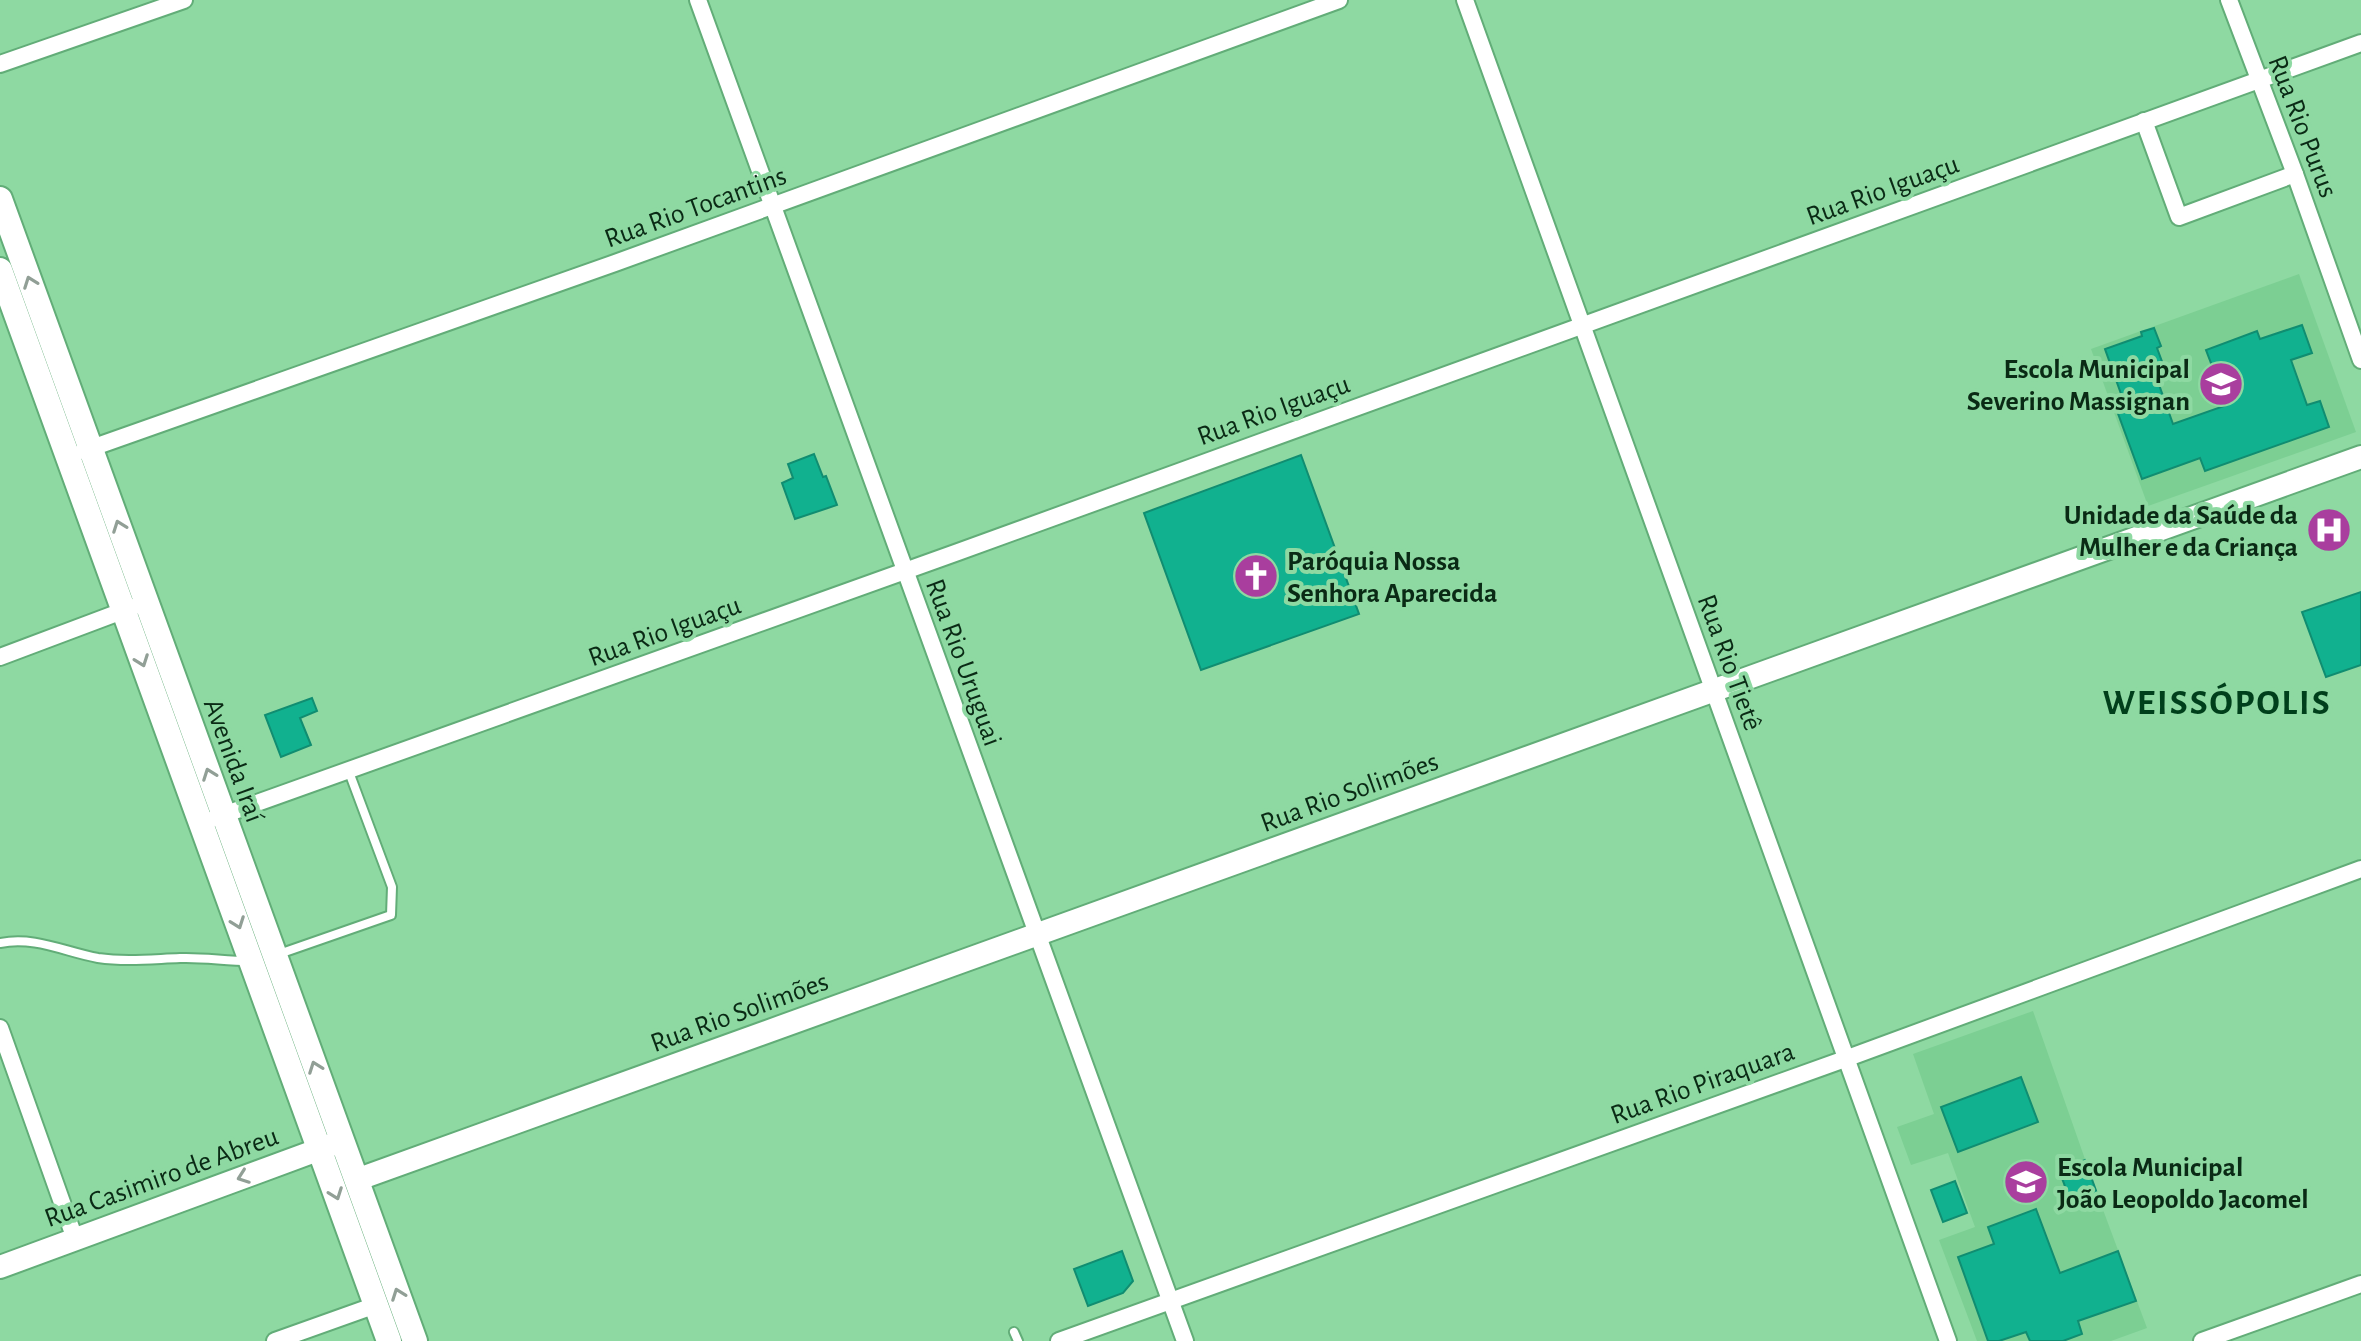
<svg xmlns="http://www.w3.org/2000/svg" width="2361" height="1341" font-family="'Alegreya Sans',sans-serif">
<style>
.built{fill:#7ccf93}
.building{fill:#11b18f;stroke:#108d71;stroke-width:2}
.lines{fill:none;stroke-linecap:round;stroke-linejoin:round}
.service-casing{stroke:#62ad78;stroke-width:12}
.minor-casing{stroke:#62ad78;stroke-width:20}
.tertiary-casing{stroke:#62ad78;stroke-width:26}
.secondary-casing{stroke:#62ad78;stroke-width:28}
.service{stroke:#fff;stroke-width:8}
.minor{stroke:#fff;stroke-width:16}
.tertiary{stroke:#fff;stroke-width:22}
.secondary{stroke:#fff;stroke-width:24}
.oneway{stroke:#919f96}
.labels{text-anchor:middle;stroke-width:8;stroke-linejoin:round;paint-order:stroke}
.street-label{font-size:28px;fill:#0a2a15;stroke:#8ed9a2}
.poi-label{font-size:28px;font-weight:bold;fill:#0a2a15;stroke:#8ed9a2;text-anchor:end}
.district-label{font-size:36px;font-weight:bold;letter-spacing:2px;fill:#003f1b;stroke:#8ed9a2}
</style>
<rect width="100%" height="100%" fill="#8ed9a2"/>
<g class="built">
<path d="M2299 274 2356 432 2148 506 2091 349Z"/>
<path d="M2033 1011 2099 1199 2147 1328 2111 1341H1977L1939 1240 1975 1227 1948 1153 1911 1165 1897 1127 1934 1114 1913 1054Z"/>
</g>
<g class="building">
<path d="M2302 325 2312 353 2291 360 2307 405 2320 401 2329 427 2205 471 2200 458 2142 479 2116 408 2125 405 2105 349 2142 336 2141 332 2154 328 2161 346 2157 348 2167 375 2157 379 2173 424 2227 405 2206 350 2257 331 2260 339Z"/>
<path d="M814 454 823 477 826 476 837 505 795 519 782 483 793 478 788 464Z"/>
<path d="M1301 455 1359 614 1201 670 1144 513Z"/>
<path d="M2361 592V665L2326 677 2302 612Z"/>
<path d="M312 698 317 711 300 718 311 745 281 757 265 715Z"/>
<path d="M2021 1077 2038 1122 1958 1152 1941 1107Z"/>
<path d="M2085 1160 2099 1199 2073 1208 2059 1170Z"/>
<path d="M1955 1181 1967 1213 1943 1222 1931 1190Z"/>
<path d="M2036 1209 2060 1273 2118 1251 2136 1301 2078 1321 2082 1334 2063 1341H2030L2026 1332 1999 1341H1988L1958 1257 1994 1244 1988 1227Z"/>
<path d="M1122 1251 1133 1281 1123 1293 1088 1306 1074 1269Z"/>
</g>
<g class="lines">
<g class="service-casing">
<g id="service">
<path d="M0 943C35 936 65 952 98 958 126 962 152 959 180 958 202 957 226 961 249 961"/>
<path d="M279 954 391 915 392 887 349 772"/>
<path d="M1014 1332 1018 1341"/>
</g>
</g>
<g class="minor-casing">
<g id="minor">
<path d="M698 0 1185 1341"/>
<path d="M1465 0 1948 1341"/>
<path d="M2229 0 2295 174 2361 360"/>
<path d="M0 64 184 0"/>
<path d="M2144 121 2179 217 2295 174"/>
<path d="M83 451 615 263 1339 0"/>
<path d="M0 657 133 607"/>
<path d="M215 818 958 552 2361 43"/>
<path d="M0 1028 75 1239"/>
<path d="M275 1341 376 1305"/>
<path d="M1059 1341 1845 1059 2361 869"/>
<path d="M2202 1341 2361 1284"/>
</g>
</g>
<g class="tertiary-casing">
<g id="tertiary">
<path d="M356 1180 2361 457"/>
<path d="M0 1267 342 1141"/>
</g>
</g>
<g class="secondary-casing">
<g id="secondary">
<path d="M0 199 415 1341"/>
<path d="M0 270 389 1341"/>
</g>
</g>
<use href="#service" class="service"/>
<use href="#minor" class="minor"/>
<use href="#tertiary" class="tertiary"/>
<use href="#secondary" class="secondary"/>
</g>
<defs><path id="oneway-chevron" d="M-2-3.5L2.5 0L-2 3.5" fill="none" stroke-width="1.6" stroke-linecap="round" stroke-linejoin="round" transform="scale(2)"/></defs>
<g class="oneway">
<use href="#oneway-chevron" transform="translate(30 282) rotate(-110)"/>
<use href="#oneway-chevron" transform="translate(119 526) rotate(-110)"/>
<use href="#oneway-chevron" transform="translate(142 661) rotate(70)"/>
<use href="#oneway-chevron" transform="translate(209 774) rotate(-110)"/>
<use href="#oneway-chevron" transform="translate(238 923) rotate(70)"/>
<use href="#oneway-chevron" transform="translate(315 1067) rotate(-110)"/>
<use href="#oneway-chevron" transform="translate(243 1177) rotate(160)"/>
<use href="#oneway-chevron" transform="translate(336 1194) rotate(70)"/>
<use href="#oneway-chevron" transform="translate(398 1294) rotate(-110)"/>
</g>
<defs>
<g id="school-disc" transform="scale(2.3)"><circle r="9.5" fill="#a93e9e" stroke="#8ed9a2"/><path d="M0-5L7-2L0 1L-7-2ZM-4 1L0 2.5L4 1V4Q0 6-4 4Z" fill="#fff"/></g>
<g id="hospital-disc" transform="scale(2.3)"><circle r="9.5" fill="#a93e9e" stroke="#8ed9a2"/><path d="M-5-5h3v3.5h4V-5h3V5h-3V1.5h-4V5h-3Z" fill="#fff"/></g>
<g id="church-disc" transform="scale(2.3)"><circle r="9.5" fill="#a93e9e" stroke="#8ed9a2"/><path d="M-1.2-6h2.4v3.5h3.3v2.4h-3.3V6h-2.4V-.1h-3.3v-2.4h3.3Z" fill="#fff"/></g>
</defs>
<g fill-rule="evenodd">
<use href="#school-disc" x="2221" y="384"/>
<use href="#hospital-disc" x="2329" y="530"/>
<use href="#church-disc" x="1256" y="576"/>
<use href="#school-disc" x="2026" y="1182"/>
</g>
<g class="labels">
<g class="street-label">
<text transform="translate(2304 126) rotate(69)" y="10">Rua Rio Purus</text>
<text transform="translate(1882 189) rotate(-20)" y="10">Rua Rio Iguaçu</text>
<text transform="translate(695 206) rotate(-20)" y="10">Rua Rio Tocantins</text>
<text transform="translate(1273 409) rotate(-20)" y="10">Rua Rio Iguaçu</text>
<text transform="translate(664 630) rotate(-20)" y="10">Rua Rio Iguaçu</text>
<text transform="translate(965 662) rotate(70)" y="10">Rua Rio Uruguai</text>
<text transform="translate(1731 662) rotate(70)" y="10">Rua Rio Tietê</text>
<text transform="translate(235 760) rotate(70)" y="10">Avenida Iraí</text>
<text transform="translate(1349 791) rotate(-20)" y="10">Rua Rio Solimões</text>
<text transform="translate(739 1011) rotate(-20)" y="10">Rua Rio Solimões</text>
<text transform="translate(1702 1082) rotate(-20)" y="10">Rua Rio Piraquara</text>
<text transform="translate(161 1176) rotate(-20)" y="10">Rua Casimiro de Abreu</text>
</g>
<g class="poi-label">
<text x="2190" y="378">Escola Municipal<tspan x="2190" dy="32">Severino Massignan</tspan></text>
<text x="2298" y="524">Unidade da Saúde da<tspan x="2298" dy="32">Mulher e da Criança</tspan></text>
<text x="1287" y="570" text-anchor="start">Paróquia Nossa<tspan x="1287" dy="32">Senhora Aparecida</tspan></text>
<text x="2057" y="1176" text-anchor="start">Escola Municipal<tspan x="2057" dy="32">João Leopoldo Jacomel</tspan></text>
</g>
<g class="district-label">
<text x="2217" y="714">WEISSÓPOLIS</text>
</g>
</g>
</svg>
